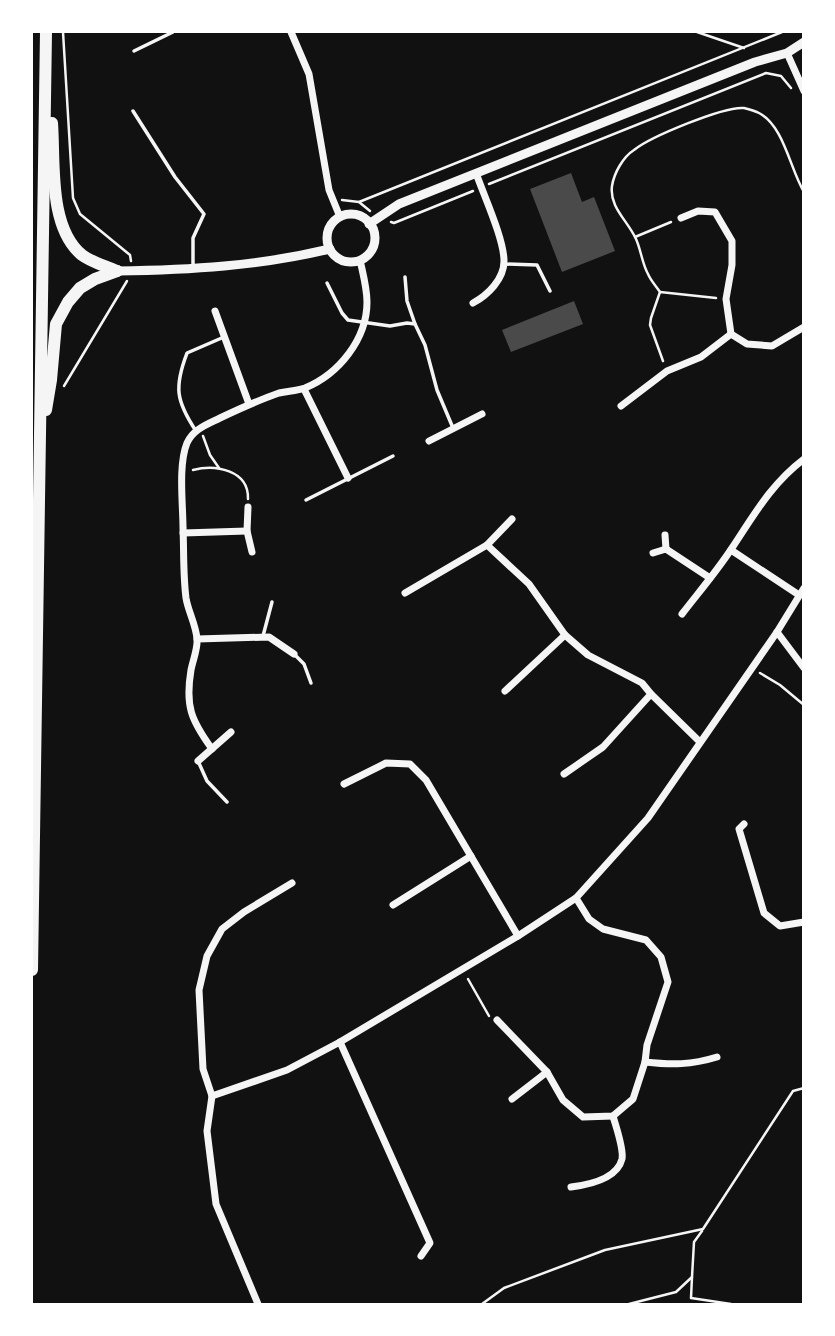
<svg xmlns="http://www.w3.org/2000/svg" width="835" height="1336" font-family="'Fira Sans Condensed',sans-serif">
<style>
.building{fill:#4a4a4a}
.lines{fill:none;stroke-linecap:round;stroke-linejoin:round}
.path{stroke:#f5f5f5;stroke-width:2.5}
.service{stroke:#f5f5f5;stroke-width:3.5}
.minor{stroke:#f5f5f5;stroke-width:7}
.tertiary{stroke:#f5f5f5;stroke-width:9}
.trunk{stroke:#f5f5f5;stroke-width:12}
</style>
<rect width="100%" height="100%" fill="#111"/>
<g class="building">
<path d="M571 173 582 202 594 197 615 251 562 272 530 189Z"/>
<path d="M574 301 583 324 511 352 502 330Z"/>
</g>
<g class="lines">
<g class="path">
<path d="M63 32 73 198 80 214 130 255 131 261"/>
<path d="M697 32 744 48"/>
<path d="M489 184 766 73 781 76 791 88"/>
<path d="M342 200 359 202 370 211"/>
<path d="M359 202 782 32"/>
<path d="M391 222 394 223 473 191"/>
<path d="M635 237 671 222"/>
<path d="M660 292 716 298"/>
<path d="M663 361 650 325 651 318 660 292C656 286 651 281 648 274 642 263 641 250 636 239 628 221 609 207 612 186 614 173 623 157 634 150 650 137 724 106 744 108 748 109 755 111 759 113 784 126 790 169 804 192"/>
<path d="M64 386 127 281"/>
<path d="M203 436 210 455 219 468"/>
<path d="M193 470C215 464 249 470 248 499"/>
<path d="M760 673 780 685 804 705"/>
<path d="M468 979 489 1016"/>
<path d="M692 1277 691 1298 731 1304"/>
<path d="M482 1304 504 1288 605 1250 703 1229 793 1091 804 1088"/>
<path d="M629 1304 676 1292 692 1277 694 1242 702 1231"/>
</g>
<g class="service">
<path d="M134 51 173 32"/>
<path d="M133 111 175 177 204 214 193 238V267"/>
<path d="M504 264 537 265 550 291"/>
<path d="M405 277 407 301 415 324"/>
<path d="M327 283 342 313 348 320 390 326 407 323 415 324 425 345 437 390 453 428"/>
<path d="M196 431C176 401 174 387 187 353L224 337"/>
<path d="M306 500 393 456"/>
<path d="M263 636 272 602"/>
<path d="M294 654 304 664 311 683"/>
<path d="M198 761 207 781 227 802"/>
</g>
<g class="minor">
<path d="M291 32 309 74 329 190 340 217"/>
<path d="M787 53 804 91"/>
<path d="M681 218 698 211 715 212 732 241V265L726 299 731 334 747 344 772 346 804 327"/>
<path d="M473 303C488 295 504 279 504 261 504 239 484 196 476 173"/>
<path d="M215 311 249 404"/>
<path d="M304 389 348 478"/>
<path d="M621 406 667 371 701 357 731 334"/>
<path d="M429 441 482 414"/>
<path d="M248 507 247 531 252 552"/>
<path d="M183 533 247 531"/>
<path d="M665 535 666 549"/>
<path d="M487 545 512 519"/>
<path d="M731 550 799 595"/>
<path d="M653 553 666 549 710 578"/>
<path d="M405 593 487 545 529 584 565 635 588 655 642 683 651 694 700 742"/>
<path d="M682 614C699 592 717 571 732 548 754 515 771 484 804 459"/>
<path d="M777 632 804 668"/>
<path d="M197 639 269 637 294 654"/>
<path d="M505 691 565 635"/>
<path d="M212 749C191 720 185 706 191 670 193 660 198 648 197 639 196 625 188 611 186 598 183 575 184 551 183 528 183 504 178 465 187 443 193 429 208 424 220 418 239 409 259 400 279 393 288 391 297 391 305 388 339 374 367 339 367 302 367 288 363 274 360 260"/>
<path d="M198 761 231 732"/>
<path d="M564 774 603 747 651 694"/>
<path d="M344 784 386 763 410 764 426 780 518 936"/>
<path d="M744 824 739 829 764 913 780 926 804 922"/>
<path d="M393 905 471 856"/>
<path d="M497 1020 547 1072 563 1100 583 1117 613 1116 633 1099 645 1062 647 1045 668 982 661 957 646 940 603 929 589 919 576 898"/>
<path d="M340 1042 430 1243 421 1256"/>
<path d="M645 1062C672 1065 691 1065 717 1057"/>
<path d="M212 1096 287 1070 340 1042 518 936 576 898 648 818 777 632 804 588"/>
<path d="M512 1099 547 1072"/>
<path d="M571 1187C587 1185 617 1179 622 1159 624 1149 616 1127 613 1116"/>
<path d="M258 1304 216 1204 207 1131 212 1096 203 1069 199 990 207 956 222 929 244 912 292 883"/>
</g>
<g class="tertiary">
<circle cx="351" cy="238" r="24"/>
<path d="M369 224 399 204 755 62 787 53 804 42"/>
<path d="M117 271C190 270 259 266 330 249"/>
</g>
<g class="trunk">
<path d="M52 123C55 162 48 227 82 255 91 262 106 266 117 271"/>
<path d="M46 410 51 380 56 324 68 302 80 288 95 279 117 271"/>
<path d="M32 970 46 32"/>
</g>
</g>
<rect width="835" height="1336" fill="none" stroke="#ffffff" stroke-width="66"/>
</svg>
